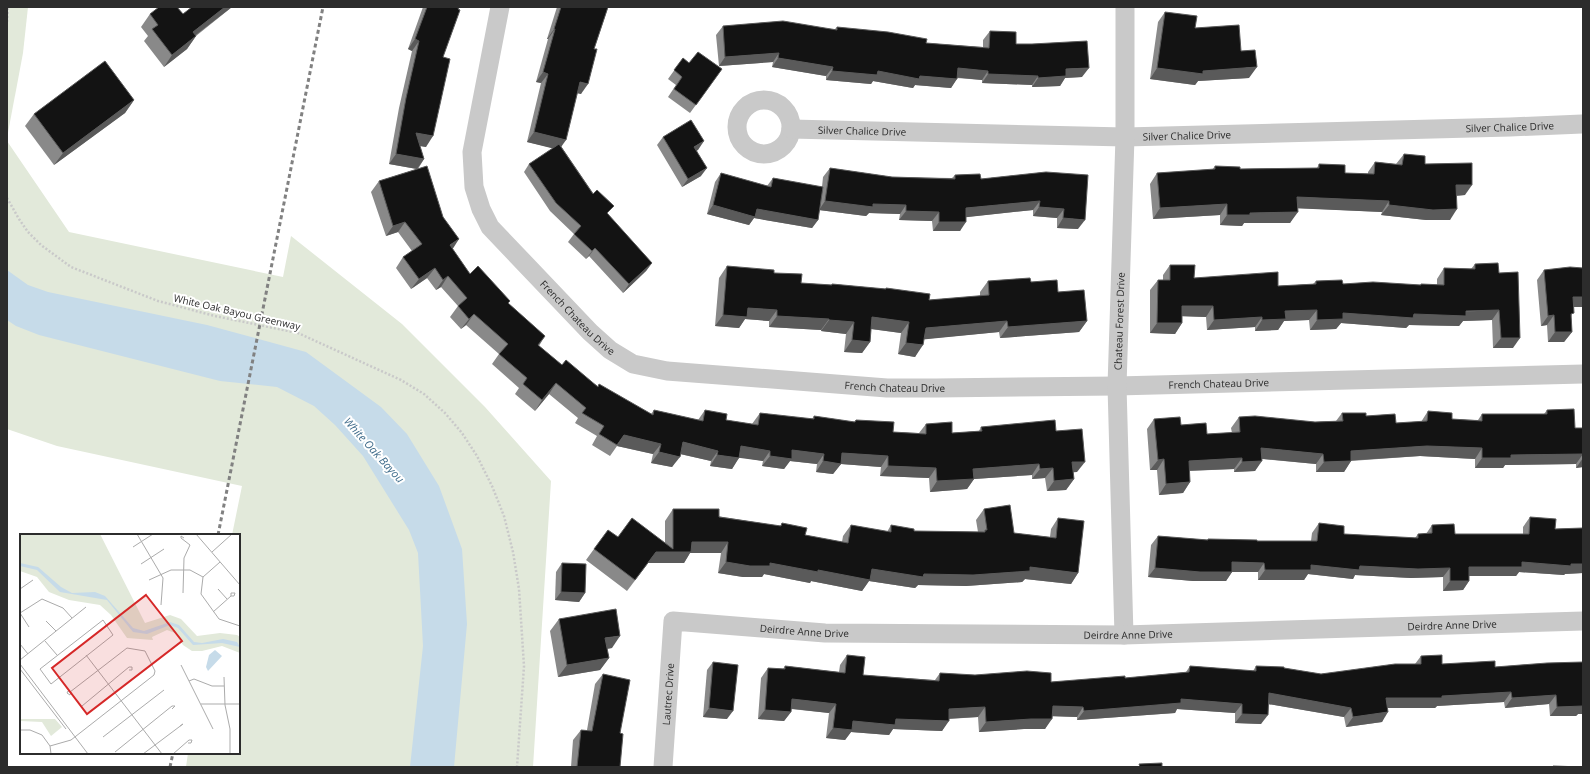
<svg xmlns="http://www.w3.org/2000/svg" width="1590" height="774" font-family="'Open Sans',sans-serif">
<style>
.green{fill:#e2e9da}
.water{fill:#c6dbe9}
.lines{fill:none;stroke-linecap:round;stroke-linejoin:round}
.path{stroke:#c9c9c9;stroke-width:2.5;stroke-dasharray:2 2;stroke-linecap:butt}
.minor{stroke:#c9c9c9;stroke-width:19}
.rail{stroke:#818181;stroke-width:3;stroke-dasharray:4 3;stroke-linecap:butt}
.wall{fill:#898989}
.shaded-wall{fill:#5a5a5a}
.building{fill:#131313;stroke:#5a5a5a}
.labels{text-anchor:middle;stroke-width:4;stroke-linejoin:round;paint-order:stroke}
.street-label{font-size:10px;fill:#2c2c2c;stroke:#fff}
.water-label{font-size:11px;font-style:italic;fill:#3e6b8a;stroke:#fff}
.inset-road{fill:none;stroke:#ababab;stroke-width:1}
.view{fill:#d62828;fill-opacity:0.15;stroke:#d62828;stroke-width:2}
.inset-edge{fill:none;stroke:#2c2c2c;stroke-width:2}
</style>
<rect width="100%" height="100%" fill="#fff"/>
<g class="green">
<path d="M7 7H28L23 53 7 138Z"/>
<path d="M7 141 69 232 283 277 291 236 402 324 485 407 551 481 533 767H186L188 753H239V535H232L242 486 57 446 7 429Z"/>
</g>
<path class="water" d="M7 270 28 285 48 292 207 325 306 352 381 407 407 434 439 486 462 549 467 624 454 767H410L423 646 418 553 409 530 363 456 335 425 314 406 277 387 220 381 39 335 16 326 7 320Z"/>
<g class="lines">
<g class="path">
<path d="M7 22 8 7"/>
<path d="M7 198 19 219 28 232 41 245 71 267 158 301 215 316 298 333 401 380 424 394 445 413 462 433 477 456 492 486 504 516 513 552 519 589 524 666 517 767"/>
</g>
<g class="minor">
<path id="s1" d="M500 7 472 152 474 187 481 209 490 227 590 332 610 350 633 364 667 371 887 388H936L1117 386 1583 374"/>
<circle cx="764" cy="127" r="27"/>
<path id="s2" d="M791 129 1125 137 1510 127 1582 124"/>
<path id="s3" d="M1124 635 1117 386 1125 137V7"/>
<path id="s4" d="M663 767 673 621 825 633 1124 635 1583 621"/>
</g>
<g class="rail">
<path d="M218 535 323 7"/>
<path d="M170 767 173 753"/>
</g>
</g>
<g class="wall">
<path d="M192 7H232L196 36 187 49 164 67 144 41 148 36 141 27 150 14H183Z"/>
<path d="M423 7H459L443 57 426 147 420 146 424 159 418 169 452 249 470 274 508 303 545 336 539 346 562 365 598 386 651 414 654 410 698 420 705 410 726 420 752 424 760 413 812 419 814 416 854 422 856 420 893 432 919 433 926 424 952 433 979 431 981 427 1056 431 1077 472H1073L1074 479 1066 490 1047 491 1045 478 1032 479V475L974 479 967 489 930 492 929 478 880 476 881 467 841 464 833 474 816 472 817 464 790 461 784 469 762 466 763 461 739 457 732 469 710 466 711 461 680 454 672 467 651 463 653 454 617 446 610 456 592 445 597 436 575 423 578 418 549 394 535 411 515 394 519 388 492 364 499 354 466 325 461 329 450 317 458 306 441 287 436 290 427 278 411 289 396 268 403 257 412 251 398 232 386 236 371 192 379 181 417 169 389 164 399 108 412 51 408 49Z"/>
<path d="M557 7H608L594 49 581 94 577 93 561 146 608 215 652 263 646 271 623 293 589 256 586 259 568 242 574 234 550 211 524 172 529 164 553 148 527 142 541 83 536 82 548 39H547Z"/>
<path d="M1165 12 1195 28 1241 51 1249 78 1198 81 1195 85 1150 79 1158 22Z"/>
<path d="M723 26 835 29 837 27 926 43 983 47V40L990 31 1082 77 1065 78 1060 86 1032 87V85L982 83V80L957 78 951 88 915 85 913 88 873 81 871 84 826 80V76L772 67 773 62 719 66 716 35Z"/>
<path d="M683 58 689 63 722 69 690 113 668 97 676 85 668 79Z"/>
<path d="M134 100 125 113 54 165 25 126 34 114Z"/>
<path d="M663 137 698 150H697L701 176 682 187 657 145Z"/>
<path d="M1404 154 1425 164 1465 195 1457 196 1450 220H1426L1381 215 1382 212 1298 208 1290 223H1244L1242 226 1220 225V215L1153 219 1150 184 1157 173 1212 170 1215 166 1240 169 1317 168 1319 164 1345 173 1368 174V172L1375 162 1396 164Z"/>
<path d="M830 168 892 177 952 178 955 175 981 179 1046 172 1078 229 1057 228V218L1033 216V210L966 217 960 231H933L932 221 899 220 900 214 869 213 866 216 819 210 818 220 812 228 754 218 749 225 707 214 715 182 721 173 767 186 773 178 822 187 823 177Z"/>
<path d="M1475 264 1499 273 1513 348H1493L1492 320 1463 321 1459 326 1409 325 1406 328 1341 323 1336 329 1310 330 1309 320 1284 321 1278 330 1255 331V327L1207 330 1206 317 1182 316V323L1175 334 1150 333V290L1158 280H1163V275L1170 265 1194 278 1278 286 1313 284 1316 281 1343 284 1420 285 1421 284 1437 285V279L1444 268 1471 269Z"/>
<path d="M727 266 774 273 801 283 831 285 832 284 885 289 886 288 929 300 980 296V292L988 281 1031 282 1058 292 1087 321 1079 332 1000 338 999 332 924 339 915 357 898 354 901 333 871 329 870 342 862 353 844 352 846 334 821 331V330L769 327V321L745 319 739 328 715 326 719 278Z"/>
<path d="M1544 270 1574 307 1571 317 1572 332 1564 342H1548L1547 325 1541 326 1537 280Z"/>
<path d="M1547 410 1575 428H1583V467L1576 468V464L1505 465 1503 468H1475V459L1420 456 1351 461 1344 472H1316V464L1262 459 1255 471 1234 472V469L1189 471 1190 482 1183 493 1159 495 1157 470H1150L1147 429 1154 419 1181 425 1207 434 1232 433 1231 428 1239 417 1315 422 1336 421 1342 413 1366 416 1396 423 1421 422 1428 411 1452 419 1478 420 1482 414H1544Z"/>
<path d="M673 509 780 526 782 523 805 535 842 542 843 536 851 525 887 532 891 525 914 531 978 532 976 520 984 509 1014 533 1050 537 1051 529 1058 518 1078 573 1071 584 1025 579 1022 582 966 586 918 585 915 588 869 581 862 591 811 581 810 583 764 574 762 577H743L718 573 721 553H690L684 563H648L627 591 586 560 594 549 618 537 665 543V521Z"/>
<path d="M1530 517 1555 529 1583 528V573L1565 574 1564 575 1519 572 1516 576H1469V581L1463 590 1443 591V577L1411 578 1355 575 1353 579 1308 574 1304 580H1258V572H1232L1226 581H1193L1148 577 1151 545 1158 536 1207 540 1208 539 1257 541H1311L1312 533 1319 523 1344 534 1415 538 1418 534H1426L1432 525 1455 534H1523V527Z"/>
<path d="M562 563 585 593 579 602 555 600 556 572Z"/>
<path d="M559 619 612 648 607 649 609 658 600 670 558 677 550 631Z"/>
<path d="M847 655 863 675 935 680 940 673 1051 682 1125 678 1186 672 1190 666 1253 671 1256 666 1284 668 1321 674 1415 664 1421 656 1442 664 1495 667 1583 662V714H1578L1576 716H1550L1549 704 1505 708 1504 702 1437 706 1435 708H1388L1382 722 1346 727 1344 717 1268 704 1261 724 1235 723V713L1177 709 1175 713 1077 720V717L1052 716 1045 729H1024L979 732 978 717 949 719 942 731 893 729 889 735 851 732 845 740 826 738 829 713 791 709V712L784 721 758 719 761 678 768 668 783 669 785 666 839 672 840 665Z"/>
<path d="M713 662 727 719 703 717 707 670Z"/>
<path d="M603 674 620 733V767H571L573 740 581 730H587L595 684Z"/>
</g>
<g class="shaded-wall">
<path d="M225 7H232L184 44 193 32Z"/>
<path d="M554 29H555L548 39H547Z"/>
<path d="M196 36 187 49 164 67 172 55Z"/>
<path d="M415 39 419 41 412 51 408 49Z"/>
<path d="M779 53 773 62 719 66 725 57Z"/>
<path d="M778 58 833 67 826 76 772 67Z"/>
<path d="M1257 67 1249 78 1198 81 1195 85 1150 79 1157 68 1203 71Z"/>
<path d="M958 68 988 71 982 80 952 77Z"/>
<path d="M1089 68 1082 77 1065 78 1060 86 1032 87 1038 78 1066 69Z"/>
<path d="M832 71H878L920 76 957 79 951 88 915 85 913 88 873 81 871 84 826 80Z"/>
<path d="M543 72 548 74 541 83 536 82Z"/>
<path d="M988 74 1038 76 1032 85 982 83Z"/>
<path d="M580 82 588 84 581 94 573 92Z"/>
<path d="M134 100 125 113 54 165 63 153Z"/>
<path d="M534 132 566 140 559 150 527 142Z"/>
<path d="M416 133 433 136 426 147 409 144Z"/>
<path d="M704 141 698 150 689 155 694 147Z"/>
<path d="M396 154 424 159 417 169 389 164Z"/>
<path d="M707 168 701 176 682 187 688 179Z"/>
<path d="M1456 185H1472L1465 195 1449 196Z"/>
<path d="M1297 197 1389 201 1382 212 1290 208Z"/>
<path d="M825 201 906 205 900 214 869 213 866 216 819 210Z"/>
<path d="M1040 201 1033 210 959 218 966 208Z"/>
<path d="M1227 204 1220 215 1153 219 1160 208Z"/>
<path d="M713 205 757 209 818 220 812 228 754 218 749 225 707 214Z"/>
<path d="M1389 205 1457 209 1450 220H1426L1381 215Z"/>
<path d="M1039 207 1064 209 1057 218 1033 216Z"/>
<path d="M906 211 939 212 932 221 899 220Z"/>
<path d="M1298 212 1290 223H1244L1242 226 1220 225 1227 215 1250 213Z"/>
<path d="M1063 218 1085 220 1078 229 1057 228Z"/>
<path d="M405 222 398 232 386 236 393 226Z"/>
<path d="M939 222H966L960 231H933Z"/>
<path d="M459 239 452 250 450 245Z"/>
<path d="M595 248 589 256 586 259 592 251Z"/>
<path d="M652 263 646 271 623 293 629 284Z"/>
<path d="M435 268 427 278 411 289 419 279Z"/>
<path d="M448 276 441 287 436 290 443 280Z"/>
<path d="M1573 297H1583V307H1566Z"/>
<path d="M1182 306H1213L1206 317 1175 316Z"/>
<path d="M748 308 777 310 769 321 745 319 739 328 715 326 723 315Z"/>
<path d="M1317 310 1309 320 1284 321 1278 330 1255 331 1262 320 1285 311Z"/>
<path d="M1499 310 1492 320 1463 321 1459 326 1409 325 1406 328 1341 323 1336 329 1310 330 1317 320 1343 313 1414 314Z"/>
<path d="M474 314 466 325 461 329 469 319Z"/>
<path d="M1554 315 1547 325 1541 326 1548 316Z"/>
<path d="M777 316 829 319 821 330 769 327Z"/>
<path d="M872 317 909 322 901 333 864 328Z"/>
<path d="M1262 317 1255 327 1207 330 1214 320Z"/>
<path d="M829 320 854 322 846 334 821 331Z"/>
<path d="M1007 321 999 332 918 340 926 328Z"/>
<path d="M1087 321 1079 332 1000 338 1008 327Z"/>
<path d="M1157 323H1182L1175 334 1150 333Z"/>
<path d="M1555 332H1572L1564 342H1548Z"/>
<path d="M1501 338H1520L1513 348H1493Z"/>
<path d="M852 340 870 342 862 353 844 352Z"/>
<path d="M906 343 923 345 915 357 898 354Z"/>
<path d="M556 383 549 394 535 411 542 400Z"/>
<path d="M624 435 661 444 653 454 617 446Z"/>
<path d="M683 442 718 451 711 461 676 453Z"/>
<path d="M741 446 770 451 763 461 733 457Z"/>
<path d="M1427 446 1482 448 1475 459 1420 456 1343 461 1351 451Z"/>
<path d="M1261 448 1323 454 1316 464 1254 458Z"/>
<path d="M792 450 824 454 817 464 790 461 784 469 762 466 770 456Z"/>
<path d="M659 452 680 457 672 467 651 463Z"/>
<path d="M842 453 888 456 881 467 841 464 833 474 816 472 823 461Z"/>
<path d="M1583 454 1576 464 1505 465 1503 468H1475L1482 458 1511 455Z"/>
<path d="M717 455 739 458 732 469 710 466Z"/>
<path d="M1242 458 1234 469 1181 471 1189 461Z"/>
<path d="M1583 458V467L1576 468Z"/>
<path d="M1164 459 1157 470H1150L1158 460Z"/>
<path d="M1262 461 1255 471 1234 472 1242 462Z"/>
<path d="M1351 461 1344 472H1316L1324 462Z"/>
<path d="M1072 462H1085L1077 472 1065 473Z"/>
<path d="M1039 464 1032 475 974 479 967 489 930 492 937 481 973 469Z"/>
<path d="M888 466 936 468 929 478 880 476Z"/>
<path d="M1053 468 1045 478 1032 479 1040 469Z"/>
<path d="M1074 479 1066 490 1047 491 1054 481Z"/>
<path d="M1190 482 1183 493 1159 495 1166 484Z"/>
<path d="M692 542H728L721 553H690L684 563H648L627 591 656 552H685Z"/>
<path d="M726 562 770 563 818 570 872 569 924 574 1030 567 1078 573 1071 584 1025 579 1022 582 966 586 918 585 915 588 869 581 862 591 811 581 810 583 764 574 762 577H743L718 573Z"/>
<path d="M1232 562 1264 563 1258 572H1226Z"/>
<path d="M1522 562 1571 564H1583V573L1565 574 1564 575 1519 572 1516 576H1463L1469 567Z"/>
<path d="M1311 565 1360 566 1450 568 1443 577 1411 578 1355 575 1353 579 1308 574 1304 580H1258L1265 570Z"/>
<path d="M1155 568 1232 572 1226 581H1193L1148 577Z"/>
<path d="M1450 581H1469L1463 590 1443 591Z"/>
<path d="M561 592 585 593 579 602 555 600Z"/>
<path d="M620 636 612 648 597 650 605 638Z"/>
<path d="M609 658 600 670 558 677 567 665Z"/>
<path d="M1511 692 1504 702 1437 706 1435 708H1380L1386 698 1442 696Z"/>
<path d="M1269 693 1351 708 1344 717 1262 703Z"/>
<path d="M1556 695 1549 704 1505 708 1512 698Z"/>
<path d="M792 699 836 704 829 713 785 708Z"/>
<path d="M1181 699 1242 704 1235 713 1177 709 1175 713 1077 720 1084 711Z"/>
<path d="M1583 704V714H1578L1576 716H1550L1557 707Z"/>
<path d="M1053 706 1083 707 1077 717 1046 716Z"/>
<path d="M985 707 978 717 943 719 949 709Z"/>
<path d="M709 708 733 711 727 719 703 717Z"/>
<path d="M765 710 791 712 784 721 758 719Z"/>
<path d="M1388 712 1382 722 1346 727 1353 717Z"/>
<path d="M1242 714 1268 715 1261 724 1235 723Z"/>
<path d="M896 719 949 721 942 731 893 729 889 735 851 732 845 740 826 738 833 728 853 721Z"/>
<path d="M1031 719H1052L1045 729H1024L979 732 986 722Z"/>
</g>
<g class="building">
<path d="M159 7H177L183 14 192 7H225L193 32 196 36 172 55 152 29 158 25 150 14Z"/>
<path d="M427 7H459L458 9 460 10 443 57 450 59 433 136 416 133 424 159 396 154 406 98 419 41 415 39Z"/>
<path d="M561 7H608L594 49H597L588 84 580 82 566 140 534 132 548 74 543 72 555 29H554Z"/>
<path d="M1165 12 1197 16 1195 28 1239 25 1241 51 1255 50 1257 67 1203 71V74L1157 68Z"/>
<path d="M783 21 837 30V27L888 32 927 39 926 43 989 48 990 31 1016 32V44H1032L1087 41 1089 68 1066 69V76L1038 78V76L988 74V71L958 68 957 79 920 76 919 79 878 71 877 75 832 71 833 67 778 58 779 53 725 57 723 26Z"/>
<path d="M698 52 722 69 696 105 674 89 682 77 674 70 683 58 689 63Z"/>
<path d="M105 61 134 100 63 153 34 114Z"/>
<path d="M691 120 704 141 694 147 707 168 688 179 663 137Z"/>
<path d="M559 144 593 194 597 190 614 206 607 213 652 263 629 284 595 248 592 251 574 234 581 226 556 203 529 164Z"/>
<path d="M1404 154 1425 156V164L1472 163V185H1456L1457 209 1433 210 1389 205V201L1297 197 1298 212 1250 213V215H1227V204L1160 208 1157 173 1215 169V166L1240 167V169L1319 168V164L1345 165V173L1374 174 1375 162 1402 165Z"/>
<path d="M427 166 443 217 459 239 450 245 470 274 478 266 510 301 508 303 545 336 538 345 562 365 566 360 598 387 599 384 653 415 654 410 703 421 705 410 727 414 726 420 758 425 760 413 814 419V416L855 422 856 420 894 422 893 432 926 434V424L952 422V433L982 431 981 427 1055 420 1056 431 1082 429 1085 462H1072L1074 479 1054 481 1053 468 1040 469 1039 464 973 469 974 479 937 481 936 468 888 466V456L842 453 841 464 823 461 824 454 792 450V459L770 456V451L741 446 739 458 717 455 718 451 683 442 680 457 659 452 661 444 624 435 617 445 599 434 604 426 582 413 586 408 556 383 542 400 523 384 527 378 499 354 508 344 474 314 469 319 458 306 467 298 448 276 443 280 435 268 419 279 403 257 422 244 405 222 393 226 379 181Z"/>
<path d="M830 168 892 177 955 179V175L980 174 981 179 1046 172 1088 175 1085 220 1063 218 1064 209 1039 207 1040 201 966 208V222H939V212L906 211V205L873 204V207L825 201Z"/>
<path d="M721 173 771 187 773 178 823 187 818 220 757 209 755 217 713 205Z"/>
<path d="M1498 263 1499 273 1518 272 1520 338H1501L1499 310 1466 311V316L1414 314 1413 318 1343 313V319L1317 320V310L1285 311 1286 319 1262 320V317L1214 320 1213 306H1182V323H1157L1158 280H1170V265H1195L1194 278 1278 272V286L1316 284V281L1342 280 1343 284 1373 282 1421 285V284L1444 285V268L1475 269V264Z"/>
<path d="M727 266 774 270V273L802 274 801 283 832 285V284L886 289V288L930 294 929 300 989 295 988 281 1030 278 1031 282 1057 280 1058 292 1084 290 1087 321 1008 327 1007 321 926 328 923 345 906 343 909 322 872 317 870 342 852 340 854 322 829 320V319L777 316V310L748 308 747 317 723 315Z"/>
<path d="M1570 267 1583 268V297H1573L1574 313 1571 314 1572 332H1555L1554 315 1548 316 1544 270Z"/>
<path d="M1574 409 1575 428H1583V455V454L1511 455V458H1482V448L1427 446 1351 451V461L1324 462 1323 454 1261 448 1262 461 1242 462V458L1189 461 1190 482 1166 484 1164 459 1158 460 1154 419 1180 417 1181 425 1206 423 1207 434 1240 432 1239 417 1255 416 1315 422 1343 421 1342 413H1366V416L1395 414 1396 423 1427 421 1428 411 1452 413V419L1482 421V414H1547V410Z"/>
<path d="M1010 505 1014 533 1056 538 1058 518 1084 521 1078 573 1030 567V571L973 575 924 574 923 577 872 569 870 580 818 570V572L770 563V566H750L726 562 728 542H692L691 552H656L635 580 594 549 608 530 618 537 632 518 673 549V509H719V517L781 526 782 523 807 528 805 535 848 543 851 525 891 532V525L914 529V531L985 532V530H987L984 509Z"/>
<path d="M1530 517 1556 519 1555 529 1583 528V564H1571V566L1522 562V567H1469V581H1450V568L1418 569 1360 566 1359 570 1311 565V570H1265L1264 563 1232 562V572H1200L1155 568 1158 536 1208 540V539L1257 540V541H1317L1319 523 1344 526V534L1418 538V534L1432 533V525L1454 524 1455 534H1529Z"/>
<path d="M562 563 586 564 585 593 561 592Z"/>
<path d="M616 609 620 636 605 638 609 658 567 665 559 619Z"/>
<path d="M847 655 865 657 863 675 939 681 940 673 975 675 1027 671 1051 673V682L1125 676V678L1189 672 1190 666 1256 671V666L1284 667V668L1321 674 1395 664H1421V656L1442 655V664L1495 661V667L1547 663 1583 662V706L1557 707 1556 695 1512 698 1511 692 1442 696V698H1386L1388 712 1353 717 1351 708 1269 693 1268 715 1242 714V704L1181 699V703L1084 711 1083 707 1053 706 1052 719H1031L986 722 985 707 949 709V721L896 719 895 725 853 721 852 730 833 728 836 704 792 699 791 712 765 710 768 668 785 669V666L845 673Z"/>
<path d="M713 662 738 665 733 711 709 708Z"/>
<path d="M603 674 630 680 620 733 623 734 620 767H577L581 730 592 731Z"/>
<path d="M1162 763V767H1140L1139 764Z"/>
<path d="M1553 766 1583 767H1553Z"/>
</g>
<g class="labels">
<g class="street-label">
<text dy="4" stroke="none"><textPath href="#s2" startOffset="719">Silver Chalice Drive</textPath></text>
<text dy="4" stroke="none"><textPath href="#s2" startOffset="71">Silver Chalice Drive</textPath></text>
<text dy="4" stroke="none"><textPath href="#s2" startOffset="396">Silver Chalice Drive</textPath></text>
<text transform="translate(237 312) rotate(13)" y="4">White Oak Bayou Greenway</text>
<text dy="4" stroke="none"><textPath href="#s1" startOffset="352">French Chateau Drive</textPath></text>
<text dy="4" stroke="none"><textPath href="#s3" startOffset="314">Chateau Forest Drive</textPath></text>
<text dy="4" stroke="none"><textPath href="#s1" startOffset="1012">French Chateau Drive</textPath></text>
<text dy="4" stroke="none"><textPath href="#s1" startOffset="688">French Chateau Drive</textPath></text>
<text dy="4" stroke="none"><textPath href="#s4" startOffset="926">Deirdre Anne Drive</textPath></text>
<text dy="4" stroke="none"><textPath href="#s4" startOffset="278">Deirdre Anne Drive</textPath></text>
<text dy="4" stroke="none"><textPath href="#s4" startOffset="602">Deirdre Anne Drive</textPath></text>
<text dy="4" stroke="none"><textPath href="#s4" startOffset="73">Lautrec Drive</textPath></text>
</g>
<g class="water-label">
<text transform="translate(374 450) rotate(48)" y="4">White Oak Bayou</text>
</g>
</g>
<g transform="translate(20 534)">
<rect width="220" height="220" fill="#fff"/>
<path d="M0 0H80L125 89 150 81 161 85 177 102 200 99 217 101 220 103V119L202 112 182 117H172L163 111 155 99 147 96 132 103 133 106 107 104 91 81 80 71 49 66 29 58 17 43 0 37ZM0 185H35L42 193 31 202 22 188 0 187Z" fill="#e2e9da"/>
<path d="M0 29 18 33 41 53 52 59 75 58 85 62 113 94 124 97 150 88 159 91 174 108 182 109 203 105 217 108 220 113 202 109 173 111 158 94 150 91 127 100 113 98 87 66 40 58 17 36 0 32ZM195 116 202 122 188 137 186 133 189 121Z" fill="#c6dbe9"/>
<path class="inset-road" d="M117 0 143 44 141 71M176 0 220 51M113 13 133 0M192 18 212 0M200 28 183 43 181 60 199 85 220 92M121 30 144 15M129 46 151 36H170L183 43M0 55 13 46M200 57 198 55 207 65M163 59 164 24 170 11 161 4V2L164 4M193 78 211 62V59H215L214 62H211M0 79 22 65 43 74 52 84M0 79 9 93M83 86 93 101 31 150 20 135ZM26 87 36 97M25 107 37 121M0 110 8 120M66 121 142 220M0 126 66 73M0 130 68 220M161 131 193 195M0 135 46 195M204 143 205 171 210 195V220M169 147 174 145 192 152H204M48 157 51 158 50 161 47 159ZM181 170H220M62 172 109 133H112V136H109M0 196H10L22 201 30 212 31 220M83 203 144 156M30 212 51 206 134 141 135 137 125 117 107 114 50 158M95 218 152 172H155L152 175M123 220 163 190 160 192M153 220 169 206H172L171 209H168"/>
<path class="view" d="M126 61 162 107 67 180 32 134Z"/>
<rect width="220" height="220" class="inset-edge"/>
</g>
<rect width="1590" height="774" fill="none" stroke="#2c2c2c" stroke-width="16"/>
</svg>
